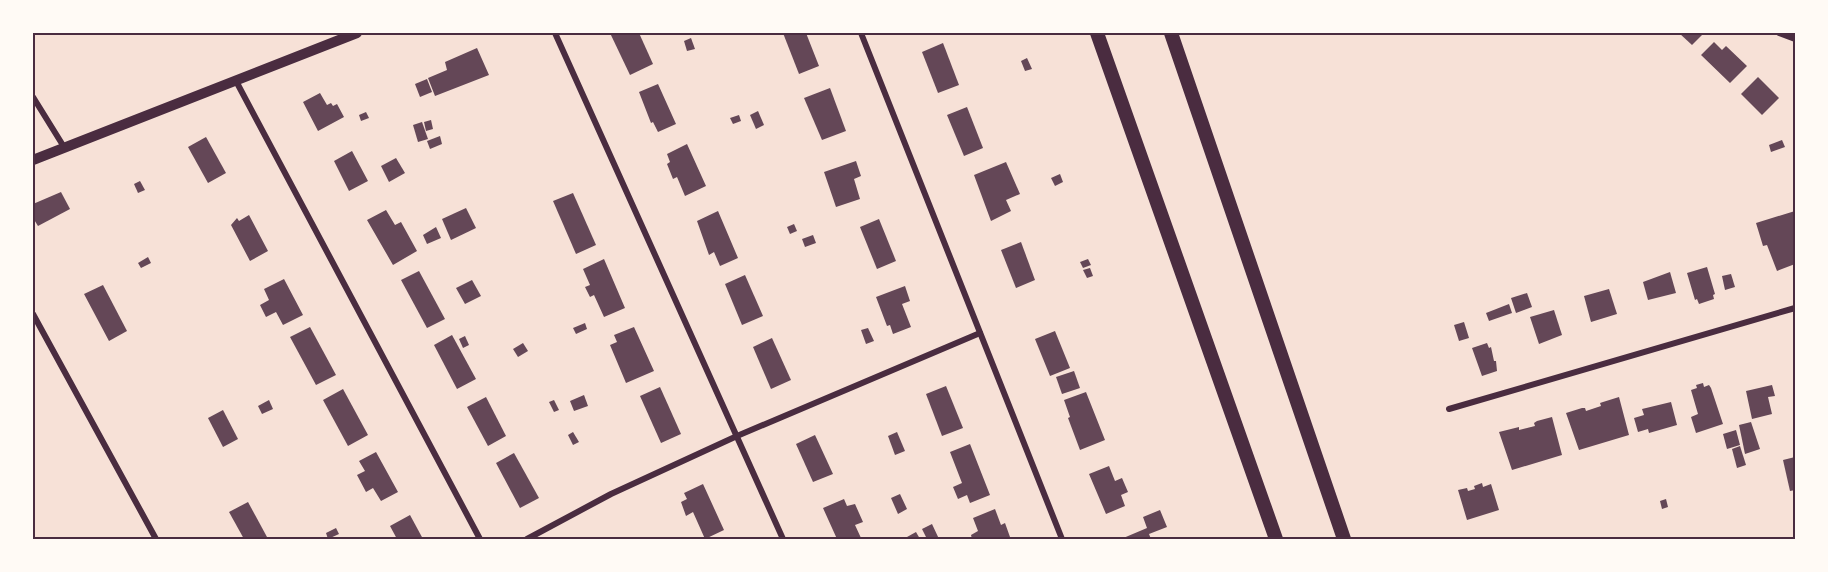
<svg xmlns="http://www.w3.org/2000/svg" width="1828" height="572" font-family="'Space Grotesk',sans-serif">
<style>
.building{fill:#644757}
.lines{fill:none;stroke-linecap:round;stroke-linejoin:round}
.minor{stroke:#4a2c40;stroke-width:6}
.secondary{stroke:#4a2c40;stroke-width:10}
.motorway{stroke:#4a2c40;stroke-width:14}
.neatline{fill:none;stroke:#4a2c40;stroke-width:2}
</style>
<rect width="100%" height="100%" fill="#f7e1d7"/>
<g class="building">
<path d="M610 33H639L653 64 630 75Z"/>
<path d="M783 33H806L819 66 799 74Z"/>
<path d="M1679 33H1704L1692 45Z"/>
<path d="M691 38 695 49 687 51 684 41Z"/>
<path d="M1714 42 1722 50 1726 46 1747 66 1730 83 1701 55Z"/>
<path d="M943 43 959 85 938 93 922 52Z"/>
<path d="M477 48 489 75 435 96 428 78 447 70 445 62Z"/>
<path d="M1027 58 1032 69 1025 71 1021 61Z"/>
<path d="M1758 77 1779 98 1762 115 1741 94Z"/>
<path d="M427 79 432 92 420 97 415 84Z"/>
<path d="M658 84 676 124 658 132 653 122 651 123 639 92Z"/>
<path d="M830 88 846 131 822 140 804 98Z"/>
<path d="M320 93 327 105 331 103 333 106 337 104 344 117 318 131 303 102Z"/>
<path d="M967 107 983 148 964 156 947 115Z"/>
<path d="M758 111 764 125 756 129 750 115Z"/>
<path d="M366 112 369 118 361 121 359 115Z"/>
<path d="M739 115 741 121 733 124 730 118Z"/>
<path d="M431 120 433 129 426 131 424 122Z"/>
<path d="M422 122 428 139 418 142 413 125Z"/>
<path d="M440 136 442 144 430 149 427 141Z"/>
<path d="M206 137 226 173 208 183 188 147Z"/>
<path d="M1782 140 1785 147 1771 152 1769 145Z"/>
<path d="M687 144 706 186 685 196 677 177 673 179 667 164 670 162 667 154Z"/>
<path d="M352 151 368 181 349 191 334 161Z"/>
<path d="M396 158 405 173 389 182 381 166Z"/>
<path d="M856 161 861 176 854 179 860 199 836 207 824 172Z"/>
<path d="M1006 162 1020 194 1006 200 1011 211 991 221 974 175Z"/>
<path d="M1060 174 1063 182 1055 186 1051 178Z"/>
<path d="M140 181 145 190 138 193 134 184Z"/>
<path d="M61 192 70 209 38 226 33 218V204Z"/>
<path d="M573 193 596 245 576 254 553 201Z"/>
<path d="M466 208 476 228 451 240 442 219Z"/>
<path d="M386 210 395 225 401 222 417 251 393 265 367 220Z"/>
<path d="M718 211 738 258 720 266 714 252 709 255 697 221Z"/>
<path d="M1795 211V264L1777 271 1767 245 1763 246 1756 223Z"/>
<path d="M249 215 268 251 250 261 231 225 237 218 239 221Z"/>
<path d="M879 219 896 261 877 269 860 227Z"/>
<path d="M794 224 797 231 790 234 787 227Z"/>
<path d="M436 227 441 238 427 244 423 235Z"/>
<path d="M813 235 816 243 805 247 802 239Z"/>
<path d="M1021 242 1035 280 1016 288 1001 250Z"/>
<path d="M148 257 151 263 141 268 138 263Z"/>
<path d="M604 259 625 308 604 317 594 295 590 297 585 287 590 285 583 269Z"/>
<path d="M1088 259 1091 265 1083 268 1080 262Z"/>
<path d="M1707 267 1715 294 1713 295 1714 299 1699 304 1697 299 1695 300 1687 273Z"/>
<path d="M1090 268 1093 276 1087 278 1083 270Z"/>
<path d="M419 271 445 319 427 328 401 280Z"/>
<path d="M1670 272 1676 293 1648 300 1643 282Z"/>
<path d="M1731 274 1735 287 1725 290 1722 276Z"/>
<path d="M745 275 763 316 742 325 725 284Z"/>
<path d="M284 279 303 315 283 325 276 312 266 317 260 305 269 300 264 289Z"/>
<path d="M472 280 481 296 465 304 456 288Z"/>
<path d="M103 285 127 331 109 341 84 294Z"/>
<path d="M905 286 910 301 902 304 911 327 893 334 890 325 887 326 876 297Z"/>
<path d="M1609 289 1617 314 1591 322 1584 296Z"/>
<path d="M1527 293 1532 307 1516 313 1511 298Z"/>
<path d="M1509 304 1512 313 1489 321 1486 313Z"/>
<path d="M1554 310 1562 335 1539 344 1530 317Z"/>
<path d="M1464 322 1469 338 1459 341 1454 325Z"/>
<path d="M585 323 587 329 576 334 573 328Z"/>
<path d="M310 327 336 375 316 385 290 337Z"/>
<path d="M634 327 654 371 626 383 610 345 617 342 614 335Z"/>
<path d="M868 328 874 341 866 344 861 330Z"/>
<path d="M1055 331 1070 368 1050 376 1035 339Z"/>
<path d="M452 335 476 379 457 389 434 345Z"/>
<path d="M465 336 469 345 463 348 459 339Z"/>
<path d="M772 338 791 380 771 389 753 347Z"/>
<path d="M523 343 528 351 518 357 513 349Z"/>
<path d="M1487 343 1489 348 1491 347 1494 361H1496L1497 371 1482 376 1472 348Z"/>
<path d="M1074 371 1080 388 1062 394 1056 377Z"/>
<path d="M1703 383 1704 387 1709 385 1711 388 1723 424 1696 433 1691 417 1698 414 1691 390 1697 388 1696 385Z"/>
<path d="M1772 385 1775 396 1768 397 1772 414 1752 419 1746 391Z"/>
<path d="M946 386 963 428 942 436 926 394Z"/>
<path d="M660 387 681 434 661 443 640 396Z"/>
<path d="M343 389 368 435 348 446 323 400Z"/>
<path d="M1086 392 1105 440 1080 450 1068 418 1070 417 1064 400Z"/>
<path d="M584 395 588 406 574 411 570 401Z"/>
<path d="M486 397 506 436 488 446 467 407Z"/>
<path d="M1619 397 1629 435 1579 450 1566 413 1582 408H1585L1586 411 1601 406 1600 403 1603 402Z"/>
<path d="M269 400 273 409 262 414 258 406Z"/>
<path d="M554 400 559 410 554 412 549 402Z"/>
<path d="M1671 402 1677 425 1649 433 1648 429 1638 432 1634 418 1644 415 1642 409Z"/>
<path d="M223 410 238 439 223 447 208 418Z"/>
<path d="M1552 417 1562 455 1512 470 1499 432 1519 427V430L1535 426 1534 423 1537 421Z"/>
<path d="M1751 422 1760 449 1745 454 1739 425Z"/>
<path d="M1736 430 1740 445 1727 449 1723 434Z"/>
<path d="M573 432 579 442 573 445 568 435Z"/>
<path d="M897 432 905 451 895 455 888 436Z"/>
<path d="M815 435 833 474 813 482 796 444Z"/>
<path d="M970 444 990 495 970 503 967 495 958 499 953 487 962 483 950 452Z"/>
<path d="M1740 446 1746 465 1737 468 1732 449Z"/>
<path d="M376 452 398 492 381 501 373 488 366 492 357 475 365 471 359 461Z"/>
<path d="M514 453 539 498 520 508 496 463Z"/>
<path d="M1795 457V490L1790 491 1783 460Z"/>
<path d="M1109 466 1115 481 1122 478 1128 492 1121 495 1125 506 1106 514 1089 474Z"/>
<path d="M1482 483 1483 487 1491 484 1499 510 1467 520 1458 490 1467 488 1468 491 1475 489 1474 486Z"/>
<path d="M703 484 724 530 705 539 693 512 686 516 681 502 687 499 684 493Z"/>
<path d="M900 494 907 509 898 514 891 498Z"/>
<path d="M844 499 847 506 855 504 863 522 855 525 861 538 858 539H837L823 508Z"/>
<path d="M1666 499 1668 507 1662 509 1660 501Z"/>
<path d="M248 502 267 537 263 539H244L229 512Z"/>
<path d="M995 509 1001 525 1005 523 1010 537 1007 539H972L971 535 978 531 973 518Z"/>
<path d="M1160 510 1167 527 1149 534 1151 539H1121L1147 528 1143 517Z"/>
<path d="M410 515 423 539H397L390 526Z"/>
<path d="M932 524 939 539H927L922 529Z"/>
<path d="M336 528 339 534 328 539 326 533Z"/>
<path d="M916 532 920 539H908L907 537Z"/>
</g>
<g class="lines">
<g class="minor">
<path d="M555 33 783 539"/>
<path d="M861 33 1062 539"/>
<path d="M1779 33 1795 39"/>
<path d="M236 81 480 539"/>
<path d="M33 97 64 147"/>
<path d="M33 314 156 539"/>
<path d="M1449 409 1795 308"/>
<path d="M527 539 611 494 737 436 980 333"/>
</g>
<path class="secondary" d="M33 160 357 33"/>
<g class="motorway">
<path d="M1097 33 1276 539"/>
<path d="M1171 33 1344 539"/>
</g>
</g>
<rect width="1828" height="572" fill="none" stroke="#fffaf5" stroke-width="69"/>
<rect x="34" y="34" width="1760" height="504" class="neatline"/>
</svg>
